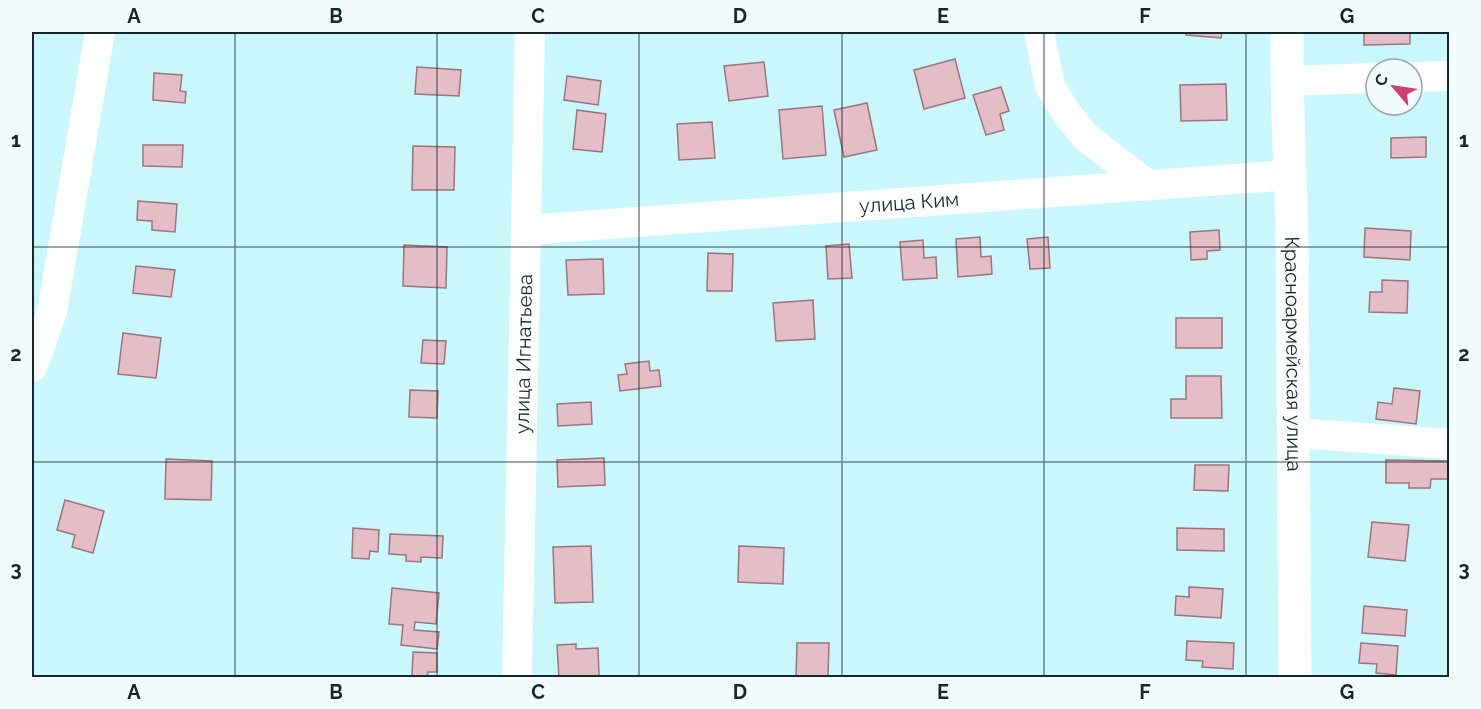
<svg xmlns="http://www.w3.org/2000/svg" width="1481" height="709" font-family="Raleway,sans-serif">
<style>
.building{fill:#e5bdc6;stroke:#9a757e;stroke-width:1.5}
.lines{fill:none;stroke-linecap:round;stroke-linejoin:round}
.minor{stroke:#fff;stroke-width:30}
.tertiary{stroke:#fff;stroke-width:33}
.grid{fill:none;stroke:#152728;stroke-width:1.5;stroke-opacity:0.55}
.labels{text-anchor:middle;stroke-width:4.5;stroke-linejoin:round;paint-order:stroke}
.street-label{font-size:20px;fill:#152728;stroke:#f3fcfd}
.neatline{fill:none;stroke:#152728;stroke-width:2}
.grid-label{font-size:20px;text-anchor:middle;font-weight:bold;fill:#152728}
</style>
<rect width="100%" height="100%" fill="#c9f7fb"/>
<g class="building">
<path d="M1186 32H1222L1221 38 1186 35Z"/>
<path d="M1364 32H1410V44L1364 45Z"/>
<path d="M955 59 965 98 924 109 914 70Z"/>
<path d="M764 62 768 96 729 101 724 66Z"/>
<path d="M417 67 461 70 459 96 415 94Z"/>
<path d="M154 73 182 75 180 91 186 92 185 103 153 100Z"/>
<path d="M567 76 601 81 598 105 564 100Z"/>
<path d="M1226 84 1227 120 1181 121 1180 85Z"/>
<path d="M1001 87 1009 111 1000 114 1004 130 986 135 973 95Z"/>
<path d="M867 103 877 150 844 157 834 110Z"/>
<path d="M822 106 826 155 783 159 779 110Z"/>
<path d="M577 110 606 114 602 152 573 149Z"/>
<path d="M712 122 715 158 679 160 677 124Z"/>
<path d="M1426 137V157L1391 158V138Z"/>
<path d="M143 145H183L182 167 143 166Z"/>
<path d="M413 146 455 147 454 190H412Z"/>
<path d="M138 201 177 204 175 232 152 230V221L137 220Z"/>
<path d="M1365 228 1411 231 1410 260 1364 257Z"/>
<path d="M1219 230 1220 250 1207 251V259L1191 260 1190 232Z"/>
<path d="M980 237 981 257 991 256 992 274 958 277 956 239Z"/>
<path d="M1048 237 1050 268 1030 269 1027 239Z"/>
<path d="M923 240 924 258 936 257 937 278 903 280 900 242Z"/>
<path d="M849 244 852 278 828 279 826 246Z"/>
<path d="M404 245 447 247 446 288 403 286Z"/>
<path d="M708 253 733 254 732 291H707Z"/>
<path d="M603 259 604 294 568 295 566 260Z"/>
<path d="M136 266 175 270 171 297 133 293Z"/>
<path d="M1382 280 1408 281 1407 313 1369 312 1370 292H1382Z"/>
<path d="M813 300 815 339 776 341 773 303Z"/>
<rect x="1176" y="318" width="46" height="30"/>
<path d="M123 333 161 338 156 378 118 374Z"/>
<path d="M423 340 446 341 444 364 421 363Z"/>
<path d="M649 361 650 371 659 370 661 386 620 391 618 375 627 374 625 364Z"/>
<path d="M1186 376H1221L1222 418H1171V399H1186Z"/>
<path d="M1394 388 1420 391 1416 424 1376 419 1378 402 1392 404Z"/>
<path d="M410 390 438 391 437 418 409 417Z"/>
<path d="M591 402 592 424 558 426 557 404Z"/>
<path d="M604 458 605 485 558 487 557 460Z"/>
<path d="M166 459 212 461 211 500 165 499Z"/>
<path d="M1386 460 1450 461V479H1431L1430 488H1409V483H1386Z"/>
<path d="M1195 465H1229L1228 491 1194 490Z"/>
<path d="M65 500 104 511 93 553 72 547 75 535 57 530Z"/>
<path d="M1372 522 1409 525 1405 561 1368 557Z"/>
<path d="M353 528 379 530 378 552 370 551 369 559 352 558Z"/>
<path d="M1177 528 1224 529V551L1177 550Z"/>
<path d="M390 534 443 536 442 558 421 557V562L406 561V555L389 554Z"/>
<path d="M591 546 593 602 555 603 553 547Z"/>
<path d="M739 546 784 548 783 584 738 582Z"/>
<path d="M1189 587 1223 589 1221 618 1175 615 1176 596 1189 597Z"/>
<path d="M392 588 439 593 436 624 415 622 414 630 439 632 437 649 401 645 403 625 389 624Z"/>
<path d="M1364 606 1407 610 1405 636 1362 633Z"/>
<path d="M1187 641 1234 643 1233 669 1202 667 1203 661 1186 660Z"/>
<path d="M797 643H829L828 678H796Z"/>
<path d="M1361 643 1398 646 1396 675 1376 673 1377 664 1359 663Z"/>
<path d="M576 644V649L598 648 599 676 559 678 557 645Z"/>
<path d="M413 652 437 653V672H428L427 678H412Z"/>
</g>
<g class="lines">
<g class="minor">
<path d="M1039 32 1050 86 1067 114 1086 137 1148 185"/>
<path d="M1412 77 1450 76"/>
<path d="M1286 81 1376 78"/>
<path id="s1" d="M526 230 1291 175"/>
<path d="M32 367 38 352 52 312 100 32"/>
<path d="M1295 433 1450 444"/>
<path id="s2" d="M517 678 530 32"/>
</g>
<path class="tertiary" id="s3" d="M1287 32C1286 103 1291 174 1292 245 1294 389 1295 533 1295 678"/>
</g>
<path class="grid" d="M235 32V678M437 32V678M639 32V678M842 32V678M1044 32V678M1246 32V678M32 247H1450M32 462H1450"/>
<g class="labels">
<g class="street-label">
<text dy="7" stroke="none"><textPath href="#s1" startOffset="384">улица Ким</textPath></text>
<text dy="7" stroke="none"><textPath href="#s2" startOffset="324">улица Игнатьева</textPath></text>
<text dy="7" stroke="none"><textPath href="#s3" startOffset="322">Красноармейская улица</textPath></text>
</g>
</g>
<rect width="1481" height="709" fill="none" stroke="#f3fcfd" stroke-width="66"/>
<g transform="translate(1394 87) rotate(299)"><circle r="28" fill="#f3fcfd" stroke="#9aa7a8" stroke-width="1.5"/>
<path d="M0-4.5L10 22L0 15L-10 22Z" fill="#cd4171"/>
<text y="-9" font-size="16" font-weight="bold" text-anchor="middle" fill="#152728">С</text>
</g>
<rect x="33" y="33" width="1415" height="643" class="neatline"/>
<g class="grid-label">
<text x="134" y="23">A</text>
<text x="336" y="23">B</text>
<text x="538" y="23">C</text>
<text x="740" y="23">D</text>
<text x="943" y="23">E</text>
<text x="1145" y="23">F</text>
<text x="1347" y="23">G</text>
<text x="16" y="147">1</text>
<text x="1464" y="147">1</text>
<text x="16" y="361">2</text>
<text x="1464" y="361">2</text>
<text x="16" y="576">3</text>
<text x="1464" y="576">3</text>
<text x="134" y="699">A</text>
<text x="336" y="699">B</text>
<text x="538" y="699">C</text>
<text x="740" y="699">D</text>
<text x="943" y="699">E</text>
<text x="1145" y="699">F</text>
<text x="1347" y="699">G</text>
</g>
</svg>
